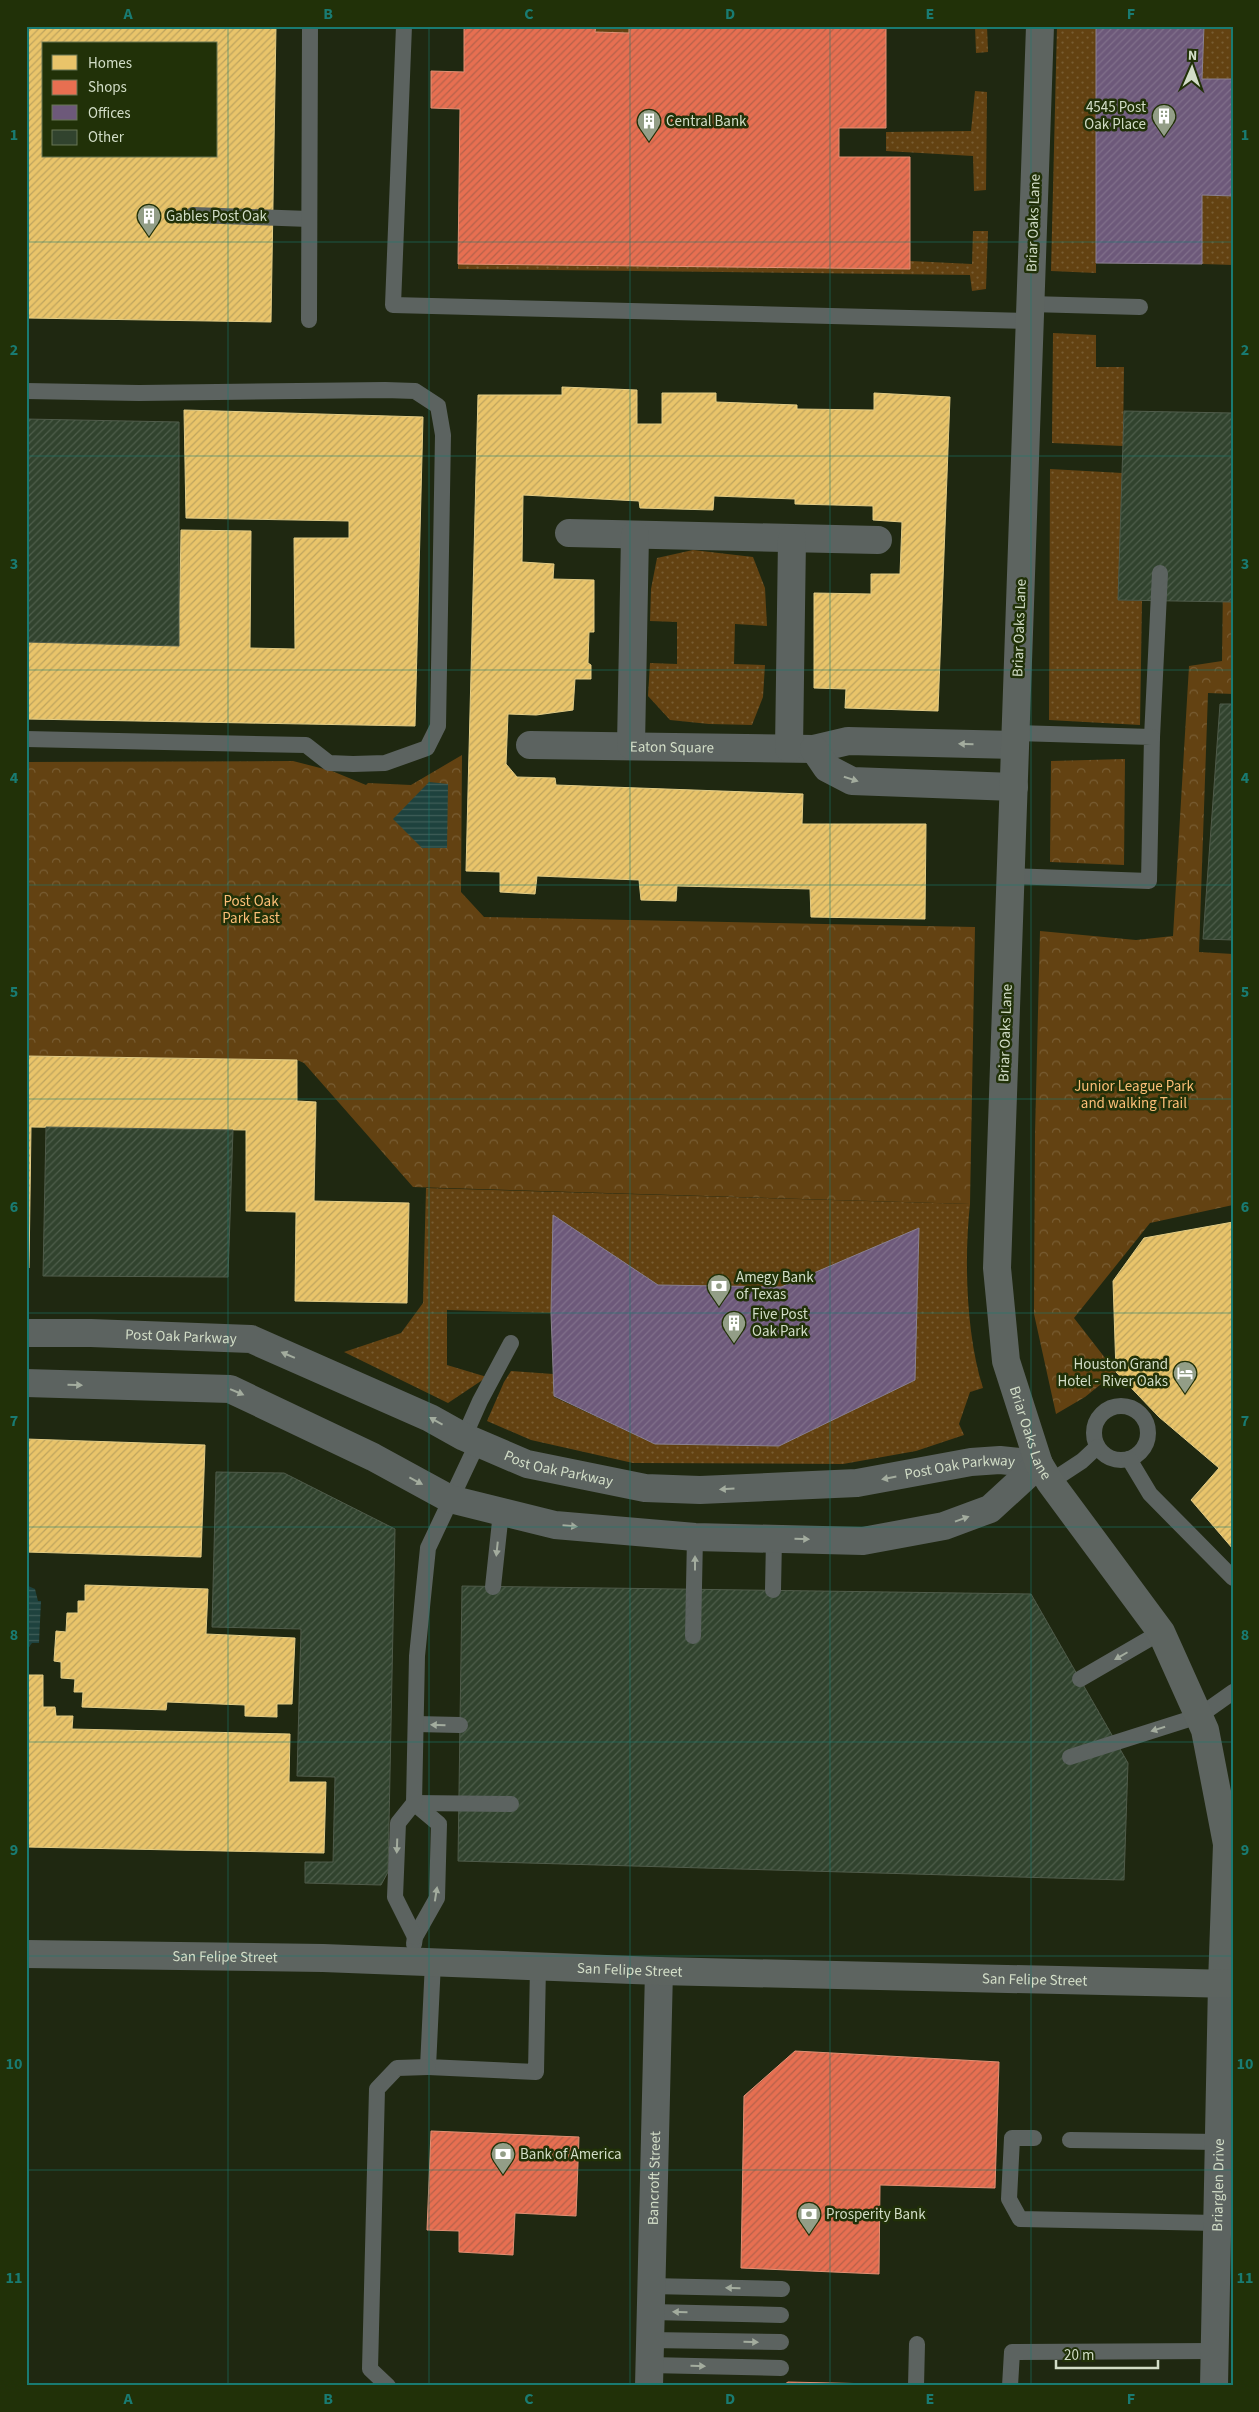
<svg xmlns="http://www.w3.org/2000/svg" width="1259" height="2412" font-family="'Source Sans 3',sans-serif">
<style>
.grass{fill:url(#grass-dots)}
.park{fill:url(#park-crowns)}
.water{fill:url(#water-rules)}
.homes{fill:url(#homes-hatch);stroke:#e2cc86;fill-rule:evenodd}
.shops{fill:url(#shops-hatch);stroke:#e19074}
.offices{fill:url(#offices-hatch);stroke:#8b8191}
.building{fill:url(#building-hatch);stroke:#4f5b4a}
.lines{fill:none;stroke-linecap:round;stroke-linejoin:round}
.lane{stroke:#5c6360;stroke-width:16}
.street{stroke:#5c6360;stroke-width:28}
.secondary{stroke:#5d6460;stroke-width:28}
.oneway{fill:#a3ac9e}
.grid{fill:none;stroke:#197b72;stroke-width:1;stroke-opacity:0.55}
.labels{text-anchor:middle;stroke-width:5;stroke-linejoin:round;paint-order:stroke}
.poi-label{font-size:15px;fill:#d2ddc7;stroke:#213108;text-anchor:start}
.street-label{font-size:15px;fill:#d2ddc7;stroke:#213108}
.park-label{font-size:15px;fill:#fcbe77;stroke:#213108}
.neatline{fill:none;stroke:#197b72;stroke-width:2}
.grid-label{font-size:16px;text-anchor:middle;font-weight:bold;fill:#197b72}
</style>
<defs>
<pattern id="grass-dots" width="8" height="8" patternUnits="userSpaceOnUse" patternTransform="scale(1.25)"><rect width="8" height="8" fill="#634212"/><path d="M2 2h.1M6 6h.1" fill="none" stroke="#785d33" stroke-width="1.8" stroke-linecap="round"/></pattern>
<pattern id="park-crowns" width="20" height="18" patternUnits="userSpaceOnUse" patternTransform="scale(1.25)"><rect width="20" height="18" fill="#634212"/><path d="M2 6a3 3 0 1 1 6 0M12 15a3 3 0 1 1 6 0" fill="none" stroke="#785d33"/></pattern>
<pattern id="water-rules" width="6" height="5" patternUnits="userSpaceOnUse" patternTransform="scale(1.25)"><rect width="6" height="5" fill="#1e423e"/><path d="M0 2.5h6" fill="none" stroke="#3e5d58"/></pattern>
<pattern id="homes-hatch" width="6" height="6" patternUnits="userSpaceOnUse" patternTransform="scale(1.25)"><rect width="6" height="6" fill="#e9c46a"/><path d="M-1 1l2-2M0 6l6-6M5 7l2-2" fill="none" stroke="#bea45e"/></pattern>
<pattern id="shops-hatch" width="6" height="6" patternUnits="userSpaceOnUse" patternTransform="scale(1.25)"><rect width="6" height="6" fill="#e76f51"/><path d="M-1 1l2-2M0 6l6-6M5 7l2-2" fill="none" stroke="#b5624b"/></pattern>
<pattern id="offices-hatch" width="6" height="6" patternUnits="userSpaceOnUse" patternTransform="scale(1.25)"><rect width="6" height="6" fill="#6d597a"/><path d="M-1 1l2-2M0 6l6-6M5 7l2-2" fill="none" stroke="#81708b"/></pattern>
<pattern id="building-hatch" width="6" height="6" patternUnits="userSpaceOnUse" patternTransform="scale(1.25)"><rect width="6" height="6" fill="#31432e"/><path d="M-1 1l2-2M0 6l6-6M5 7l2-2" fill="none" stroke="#4e5e4b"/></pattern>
</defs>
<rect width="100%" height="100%" fill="#1f2811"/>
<g class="grass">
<path d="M596 26H629V33L595 32Z"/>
<path d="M975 26H987L988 52 976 53Z"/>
<path d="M1057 26H1096V273L1051 271Z"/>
<path d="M1204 27H1233V79H1202Z"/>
<path d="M975 91 987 92 986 190 974 191 973 156 886 151V132L971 131Z"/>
<path d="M1202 195 1233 196V265L1202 264Z"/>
<path d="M973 231H988L986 289 972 291 970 275 458 269V264L910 261 972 264Z"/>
<path d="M1053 333 1096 335V367H1124L1123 446 1052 443Z"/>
<path d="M1050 469 1122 473 1118 600 1142 601 1140 725 1049 720Z"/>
<path d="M693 550 753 557 765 588 767 626 735 624 734 664 765 665 763 697 752 725 709 724 670 720 648 696 650 663 677 664V622L650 621 651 589 657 558Z"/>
<path d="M426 1188 970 1204C964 1259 966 1335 983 1388L970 1392 959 1424 964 1435 916 1451 843 1464 633 1463 531 1440 487 1421 504 1382 511 1371 553 1374 554 1397 655 1444 779 1446 915 1380 919 1229 781 1287 658 1285 553 1215 551 1313 447 1310V1365L487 1377 448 1403 344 1352 401 1333 423 1303Z"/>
</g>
<g class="park">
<path d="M1223 581 1233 582V694L1208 693 1199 952 1233 954V1205L1150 1223 1074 1318 1116 1372 1085 1397 1056 1414 1034 1314 1035 1134 1040 931 1136 940 1173 936 1189 666 1222 661Z"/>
<path d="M462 755 461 892 484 917 975 927 970 1204 413 1187 304 1063 297 1060 26 1056V762L293 761 332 771 366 785 368 783 411 785Z"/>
<path d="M1125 759 1124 865 1050 862 1051 761Z"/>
</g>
<g class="water">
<path d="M429 782 448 784 447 848H422L393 819Z"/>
<path d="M26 1585 35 1589 38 1601H41L39 1643H32L26 1651Z"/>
</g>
<g class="homes">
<path d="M26 26H276L271 322 26 318ZM44 44H216V156H44Z"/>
<path d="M562 387 637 390V424H662V393H716V402L797 405V409L874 410V393L950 397 938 711 845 708 846 689 814 688V593L871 594V574H900L902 522 873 520V506L795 504V499L714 496 713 510 640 508 639 501 523 495 522 562 554 564 553 579 594 580V632H589L588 663 591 665V679H575L573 710 536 715 508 714 506 764 517 777 555 778 556 785 803 794 802 824H926L925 919 811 917 810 889 677 886 676 901 641 900 639 880 537 876 535 894 500 892V872L466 871 478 395H562Z"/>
<path d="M184 410 423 417 415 726 26 719V642L179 646 181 530 251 531 250 648 295 649 294 538H349V521L186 518Z"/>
<path d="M26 1056 297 1060V1101L316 1102 314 1201 409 1203 407 1303 295 1301 296 1212 246 1211V1130L31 1127 29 1268H26Z"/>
<path d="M1233 1222V1549L1191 1500 1219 1468 1159 1417 1116 1372 1113 1281 1144 1238Z"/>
<path d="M26 1439 205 1445 201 1557 26 1552Z"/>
<path d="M85 1585 208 1589 206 1634 295 1638 292 1704H277V1717L245 1716V1705L167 1702 166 1710 82 1707 83 1692H74L75 1679 61 1678V1662L54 1661 56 1631 66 1632 67 1613H78V1601H85Z"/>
<path d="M26 1675H43V1707H55L56 1716H73L72 1729 290 1734 289 1782H326L324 1853 26 1847Z"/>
</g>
<g class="shops">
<path d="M464 26H596L595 32 629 33V26H886V128H839V157H910V269L458 264 460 109 431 108V71L464 72Z"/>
<path d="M795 2051 999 2062 995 2188 880 2185 879 2274 741 2268 744 2096Z"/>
<path d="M431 2131 579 2137 576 2216 515 2213 513 2255 459 2252V2231L427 2230Z"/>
<path d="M788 2382 876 2384V2386H782Z"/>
</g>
<g class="offices">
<path d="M1096 26H1204L1202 79H1233V196L1202 195V264L1096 263Z"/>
<path d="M553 1215 658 1285 781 1287 919 1228 915 1380 779 1446 655 1444 554 1396 551 1313Z"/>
</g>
<g class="building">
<path d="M1124 411 1233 413V602L1118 600Z"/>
<path d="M26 419 179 422V646L26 642Z"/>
<path d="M1220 704H1233V940L1203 939Z"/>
<path d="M46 1127 233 1130 228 1277 43 1276Z"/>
<path d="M216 1472 284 1473 395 1529 388 1872 381 1885 305 1883V1862H333L335 1777 297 1776 301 1629 212 1627Z"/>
<path d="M462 1586 1031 1594 1128 1763 1124 1880 458 1861Z"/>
</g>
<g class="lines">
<g class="lane">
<path d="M404 26 393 305 1029 321"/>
<path d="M193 215 309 219"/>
<path d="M1030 304 1140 307"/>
<path d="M309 320 310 26"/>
<path d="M26 391 139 393 385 390 415 391 438 406 443 435 438 726 427 748 385 763 353 764 329 763 306 745 26 739"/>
<path d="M1152 737 1160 573"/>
<path d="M1011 876 1149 881 1152 737 1016 733"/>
<circle cx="1121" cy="1433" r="27"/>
<path d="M464 1437 480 1401 511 1343"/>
<path d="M1129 1459 1150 1494 1233 1578"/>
<path d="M1050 1482 1082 1461 1097 1447"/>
<path d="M493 1587 501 1512"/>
<path d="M773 1590 774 1539"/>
<path d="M693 1636 695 1537"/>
<path d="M1080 1679 1161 1632"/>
<path d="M416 1724 460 1725"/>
<path d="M1070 1757 1199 1716 1233 1692"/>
<path d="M414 1803 439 1824 437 1898 415 1937 414 1944"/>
<path d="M414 1803 511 1804"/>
<path d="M415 1937 395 1897 398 1823 414 1803 417 1656 428 1548 478 1442"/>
<path d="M433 1962 428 2067 536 2072 538 1966"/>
<path d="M1034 2138H1012L1009 2199 1020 2219 1217 2223"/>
<path d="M1070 2140 1219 2142"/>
<path d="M651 2286 782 2289"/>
<path d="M651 2312 781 2315"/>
<path d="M650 2340 781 2342"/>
<path d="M649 2365 781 2368"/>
<path d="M388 2386 370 2369 377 2089 397 2068 428 2067"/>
<path d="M916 2386 917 2344"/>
<path d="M1010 2386 1012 2352 1214 2351"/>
</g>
<g class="street">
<path d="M569 533 878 540"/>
<path id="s1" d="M530 745 814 749 848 741 1015 745"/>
<path d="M631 745 635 535"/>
<path d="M789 748 792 539"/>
<path d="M814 749 827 768 852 781 1014 787"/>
<path id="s2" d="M26 1333H91L251 1339 430 1418 464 1437 527 1464 645 1488 700 1490 857 1483 971 1462 1000 1460 1039 1464"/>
<path d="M26 1383 230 1389 373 1457 450 1499 555 1525 695 1537 863 1541 944 1526 990 1509 1039 1464"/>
<path id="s3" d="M649 2386 659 1971"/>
<path id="s4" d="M1214 2386 1222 1983"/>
</g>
<g class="secondary">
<path id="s5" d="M1040 26 997 1268 1006 1361 1039 1464 1050 1482 1161 1632 1205 1730 1227 1844 1222 1983"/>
<path id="s6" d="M26 1954 323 1958 659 1971 1233 1984"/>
</g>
</g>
<defs><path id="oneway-solid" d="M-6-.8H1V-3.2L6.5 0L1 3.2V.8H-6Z" transform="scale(1.25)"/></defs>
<g class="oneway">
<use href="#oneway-solid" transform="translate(966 744) rotate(-179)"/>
<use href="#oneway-solid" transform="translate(851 779) rotate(18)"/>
<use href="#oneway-solid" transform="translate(288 1355) rotate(-157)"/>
<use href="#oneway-solid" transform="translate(75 1385) rotate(2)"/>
<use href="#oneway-solid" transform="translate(237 1392) rotate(23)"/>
<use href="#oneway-solid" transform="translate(436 1421) rotate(-151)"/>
<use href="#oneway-solid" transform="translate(889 1478) rotate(169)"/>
<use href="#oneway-solid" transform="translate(416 1481) rotate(28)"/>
<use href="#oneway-solid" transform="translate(727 1489) rotate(177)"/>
<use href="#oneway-solid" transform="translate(962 1519) rotate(-20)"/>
<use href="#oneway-solid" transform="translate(570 1526) rotate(5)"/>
<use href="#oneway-solid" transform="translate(802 1539) rotate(1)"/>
<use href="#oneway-solid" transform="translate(497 1549) rotate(96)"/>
<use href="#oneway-solid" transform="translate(695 1563) rotate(-90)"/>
<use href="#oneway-solid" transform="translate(1121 1656) rotate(150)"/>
<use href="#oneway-solid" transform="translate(438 1725) rotate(-178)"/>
<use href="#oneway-solid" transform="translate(1158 1729) rotate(162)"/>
<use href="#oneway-solid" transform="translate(397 1846) rotate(92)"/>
<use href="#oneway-solid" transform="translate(436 1894) rotate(-81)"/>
<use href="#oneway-solid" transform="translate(733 2288) rotate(-179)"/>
<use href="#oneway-solid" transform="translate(680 2312) rotate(-179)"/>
<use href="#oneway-solid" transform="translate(751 2342) rotate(1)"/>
<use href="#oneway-solid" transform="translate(698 2366) rotate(1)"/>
</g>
<path class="grid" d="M228 26V2386M429 26V2386M630 26V2386M830 26V2386M1031 26V2386M26 242H1233M26 456H1233M26 670H1233M26 885H1233M26 1099H1233M26 1313H1233M26 1527H1233M26 1742H1233M26 1956H1233M26 2170H1233"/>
<defs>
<g id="building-pin" transform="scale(1.25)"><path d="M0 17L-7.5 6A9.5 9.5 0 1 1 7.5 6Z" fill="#939e87" stroke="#213108"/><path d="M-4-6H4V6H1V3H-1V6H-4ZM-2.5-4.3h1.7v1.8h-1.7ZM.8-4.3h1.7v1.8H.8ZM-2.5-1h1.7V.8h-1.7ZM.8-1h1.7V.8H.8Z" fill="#fff"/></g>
<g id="bank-pin" transform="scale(1.25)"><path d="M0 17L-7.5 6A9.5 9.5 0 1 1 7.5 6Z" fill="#939e87" stroke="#213108"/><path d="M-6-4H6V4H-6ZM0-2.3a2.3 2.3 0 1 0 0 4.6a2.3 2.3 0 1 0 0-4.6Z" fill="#fff"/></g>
<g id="hotel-pin" transform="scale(1.25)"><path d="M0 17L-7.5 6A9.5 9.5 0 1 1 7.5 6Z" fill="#939e87" stroke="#213108"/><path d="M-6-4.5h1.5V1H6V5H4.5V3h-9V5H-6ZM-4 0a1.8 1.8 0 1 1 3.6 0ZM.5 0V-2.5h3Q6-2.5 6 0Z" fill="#fff"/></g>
</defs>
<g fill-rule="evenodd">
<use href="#building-pin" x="1164" y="116"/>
<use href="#building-pin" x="649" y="121"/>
<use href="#building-pin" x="149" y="216"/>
<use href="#bank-pin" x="719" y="1286"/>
<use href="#building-pin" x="734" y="1323"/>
<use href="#hotel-pin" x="1185" y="1373"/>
<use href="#bank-pin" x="503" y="2154"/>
<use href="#bank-pin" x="809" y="2214"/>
</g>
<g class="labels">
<g class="poi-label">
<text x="1146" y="112" text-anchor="end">4545 Post<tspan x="1146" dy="17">Oak Place</tspan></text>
<text x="666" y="126">Central Bank</text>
<text x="166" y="221">Gables Post Oak</text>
<text x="736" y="1282">Amegy Bank<tspan x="736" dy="17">of Texas</tspan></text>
<text x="752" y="1319">Five Post<tspan x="752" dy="17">Oak Park</tspan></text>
<text x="1168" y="1369" text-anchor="end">Houston Grand<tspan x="1168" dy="17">Hotel - River Oaks</tspan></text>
<text x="520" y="2159">Bank of America</text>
<text x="826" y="2219">Prosperity Bank</text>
</g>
<g class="street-label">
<text transform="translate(1033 223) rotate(-88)" y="5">Briar Oaks Lane</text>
<text transform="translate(1019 628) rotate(-88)" y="5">Briar Oaks Lane</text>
<text dy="5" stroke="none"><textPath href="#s1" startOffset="142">Eaton Square</textPath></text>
<text transform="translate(1005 1033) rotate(-88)" y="5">Briar Oaks Lane</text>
<text dy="5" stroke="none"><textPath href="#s2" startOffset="155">Post Oak Parkway</textPath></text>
<text dy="5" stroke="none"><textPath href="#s5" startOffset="1412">Briar Oaks Lane</textPath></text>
<text dy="5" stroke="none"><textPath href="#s2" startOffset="560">Post Oak Parkway</textPath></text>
<text dy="5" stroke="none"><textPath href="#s2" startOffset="965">Post Oak Parkway</textPath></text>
<text dy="5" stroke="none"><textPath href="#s6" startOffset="199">San Felipe Street</textPath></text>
<text dy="5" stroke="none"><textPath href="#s6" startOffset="604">San Felipe Street</textPath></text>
<text dy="5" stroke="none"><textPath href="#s6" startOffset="1009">San Felipe Street</textPath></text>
<text dy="5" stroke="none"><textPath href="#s3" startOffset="208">Bancroft Street</textPath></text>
<text dy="5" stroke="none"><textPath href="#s4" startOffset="201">Briarglen Drive</textPath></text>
</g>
<g class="park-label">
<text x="251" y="906">Post Oak<tspan x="251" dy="17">Park East</tspan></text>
<text x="1134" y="1091">Junior League Park<tspan x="1134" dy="17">and walking Trail</tspan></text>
</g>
</g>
<rect width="1259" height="2412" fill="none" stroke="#213108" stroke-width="55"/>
<rect x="42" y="42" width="175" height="115" fill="#213108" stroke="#687654"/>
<rect x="52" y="55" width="25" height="15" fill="#e9c46a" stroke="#687654"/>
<text x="88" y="68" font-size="15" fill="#d2ddc7">Homes</text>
<rect x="52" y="80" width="25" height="15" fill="#e76f51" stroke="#687654"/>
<text x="88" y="92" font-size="15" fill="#d2ddc7">Shops</text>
<rect x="52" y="105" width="25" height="15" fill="#6d597a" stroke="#687654"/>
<text x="88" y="118" font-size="15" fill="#d2ddc7">Offices</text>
<rect x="52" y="130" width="25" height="15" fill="#31432e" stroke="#687654"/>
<text x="88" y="142" font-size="15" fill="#d2ddc7">Other</text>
<g transform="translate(1192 68) rotate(2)" stroke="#213108" stroke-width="4" paint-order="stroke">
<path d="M0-4L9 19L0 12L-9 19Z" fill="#d2ddc7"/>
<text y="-8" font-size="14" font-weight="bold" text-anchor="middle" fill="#d2ddc7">N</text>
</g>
<path d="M1056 2360v8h102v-8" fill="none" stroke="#d2ddc7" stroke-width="2.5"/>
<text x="1064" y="2360" font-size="15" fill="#d2ddc7" stroke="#213108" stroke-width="4" paint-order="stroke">20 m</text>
<rect x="28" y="28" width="1204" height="2356" class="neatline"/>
<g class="grid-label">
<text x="128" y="19">A</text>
<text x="328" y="19">B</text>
<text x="529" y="19">C</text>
<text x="730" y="19">D</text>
<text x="930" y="19">E</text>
<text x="1131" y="19">F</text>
<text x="14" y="140">1</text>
<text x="1245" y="140">1</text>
<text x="14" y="355">2</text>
<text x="1245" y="355">2</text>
<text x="14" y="569">3</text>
<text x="1245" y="569">3</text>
<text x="14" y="783">4</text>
<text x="1245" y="783">4</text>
<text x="14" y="997">5</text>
<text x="1245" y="997">5</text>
<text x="14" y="1212">6</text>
<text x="1245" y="1212">6</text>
<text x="14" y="1426">7</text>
<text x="1245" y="1426">7</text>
<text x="14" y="1640">8</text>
<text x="1245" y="1640">8</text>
<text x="14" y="1855">9</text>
<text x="1245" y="1855">9</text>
<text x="14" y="2069">10</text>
<text x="1245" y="2069">10</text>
<text x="14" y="2283">11</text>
<text x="1245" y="2283">11</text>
<text x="128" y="2404">A</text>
<text x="328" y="2404">B</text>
<text x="529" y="2404">C</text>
<text x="730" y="2404">D</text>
<text x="930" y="2404">E</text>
<text x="1131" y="2404">F</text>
</g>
</svg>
